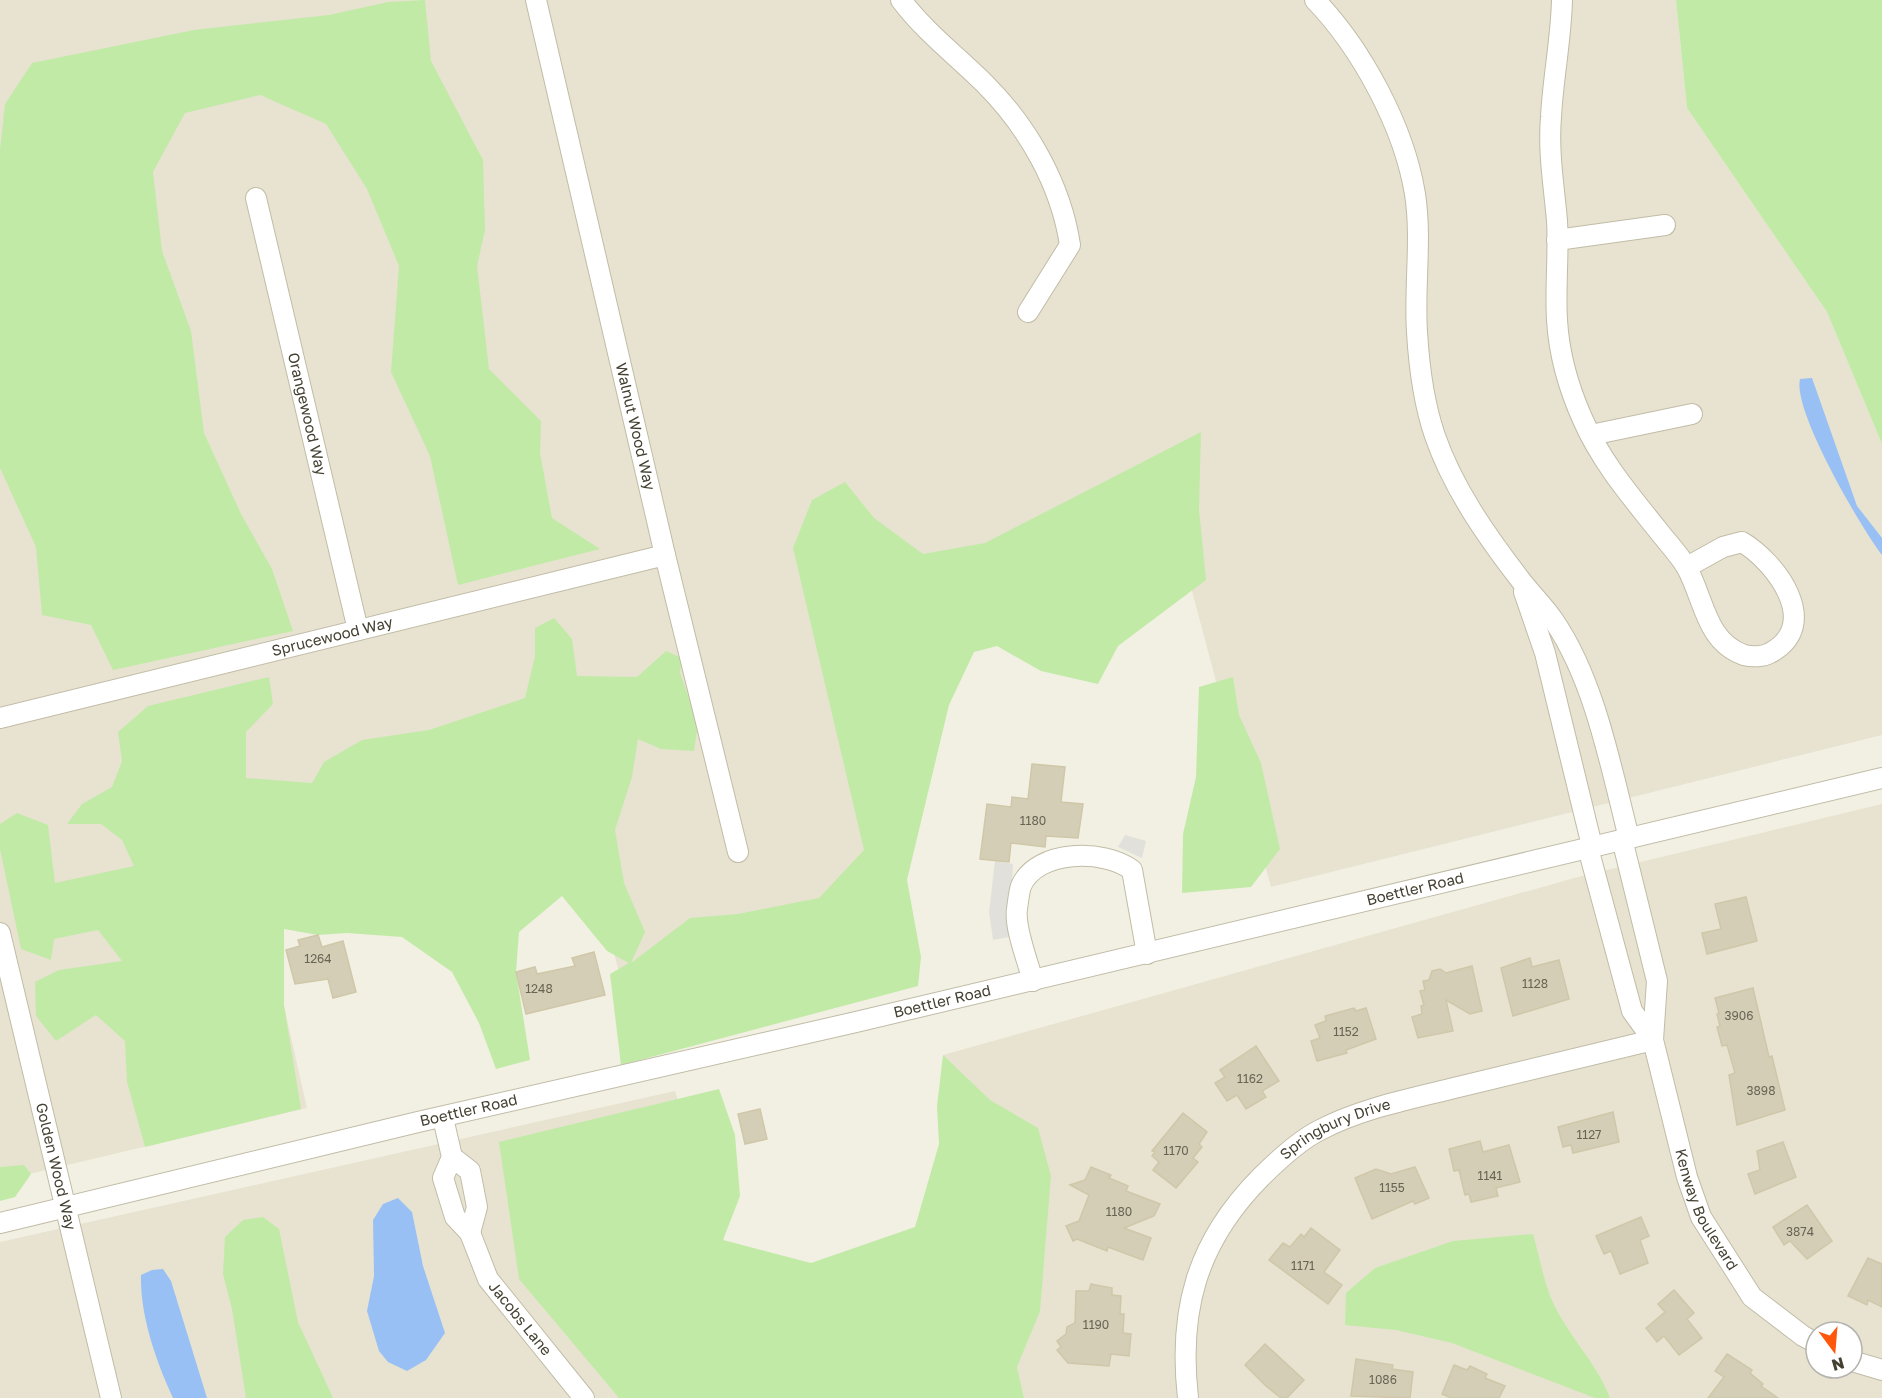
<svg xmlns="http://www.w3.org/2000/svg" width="1882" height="1398" font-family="'Golos Text',sans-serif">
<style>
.residential{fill:#e7e3d0;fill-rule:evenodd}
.green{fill:#c1eaa7}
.parking{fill:#e2e0db}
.water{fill:#98c0f5}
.building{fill:#d4ceb7;stroke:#d0c7a9;stroke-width:1.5}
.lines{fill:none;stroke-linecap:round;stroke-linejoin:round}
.minor-casing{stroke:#c1bca7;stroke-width:22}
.minor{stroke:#fff;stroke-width:20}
.labels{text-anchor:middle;stroke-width:4.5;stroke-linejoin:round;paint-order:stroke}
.number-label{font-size:12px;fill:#686453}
.street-label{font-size:15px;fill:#444032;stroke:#fff}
</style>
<rect width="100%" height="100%" fill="#f2f0e2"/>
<g class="residential">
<path d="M0 0H1676L1687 108 1827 312 1882 444V735L1271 887 1177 535 828 610 911 967 636 1038 574 798 254 874 307 1108 0 1181Z"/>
<path d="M1882 804V1398H1024L943 1055 1578 877ZM1816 1332H1852V1368H1816Z"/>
<path d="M675 1091 776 1398H0V1242Z"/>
</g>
<g class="green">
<path d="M425 0 431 61 483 160 485 230 477 266 489 369 541 421 540 453 552 518 600 549 458 585 430 456 391 372 399 266 367 189 326 124 260 95 185 113 153 172 162 251 191 331 204 433 241 514 272 569 293 631 113 670 91 625 42 615 36 547 0 468V150L5 104 32 63 194 30 329 15 388 2Z"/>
<path d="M1676 0H1882V444L1827 312 1687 108Z"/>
<path d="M1201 432 1199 509 1206 580 1118 646 1098 684 1041 671 997 646 974 652 949 705 907 880 921 957 918 986 621 1065 610 974 629 963 607 951 562 896 519 932 516 972 530 1060 496 1069 479 1023 452 972 402 937 347 933 318 935 284 929V1005L301 1109 145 1147 127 1082 125 1041 96 1015 56 1041 36 1016 35 982 59 970 122 961 98 930 54 939 51 960 21 949 0 849V824L17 813 48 825 55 883 134 866 122 840 101 824H67L82 804 112 787 122 761 118 732 148 706 269 677 273 704 246 732V778L312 783 324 762 362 740 429 730 525 698 535 656V628L554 618 572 639 577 676 637 677 666 651 682 658 680 673 698 724 694 751 661 749 638 739 632 777 615 830 624 883 645 932 631 963 690 918 738 914 819 898 864 850 793 548 812 500 845 482 874 518 923 554 985 543Z"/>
<path d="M1233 677 1239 715 1261 763 1280 849 1251 887 1182 893 1183 834 1196 777 1199 687Z"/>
<path d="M943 1055 990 1100 1038 1128 1051 1176 1040 1311 1017 1367 1024 1398H619L519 1279 499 1142 719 1089 735 1135 740 1196 723 1240 811 1263 915 1227 939 1144 937 1106Z"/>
<path d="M24 1165 31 1174 15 1197 0 1201V1167Z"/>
<path d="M263 1217 279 1229 298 1322 333 1398H246L232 1309 223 1274 225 1237 243 1220Z"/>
<path d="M1533 1234C1539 1255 1543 1278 1551 1298 1566 1334 1596 1361 1610 1398H1595L1452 1343 1396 1330 1345 1325 1346 1293 1375 1268 1453 1241Z"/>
</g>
<g class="parking">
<path d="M1125 835 1146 841 1142 858 1118 847Z"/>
<path d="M995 861 1013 864 1009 937 993 940 989 912Z"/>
</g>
<g class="water">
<path d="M1812 378 1857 506 1882 538V555C1861 528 1792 410 1800 379Z"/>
<path d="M398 1198 412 1212 423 1266 445 1333 426 1360 407 1371 388 1362 379 1351 367 1311 374 1276 373 1220 383 1204Z"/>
<path d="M163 1269 171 1281 207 1398H173C156 1361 140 1316 141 1275L152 1270Z"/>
</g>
<g class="building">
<path d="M1032 764 1065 767 1061 802 1083 804 1078 838 1046 836 1045 847 1011 843 1009 862 980 859 987 804 1011 807 1012 797 1028 799Z"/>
<path d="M1746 897 1757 941 1707 954 1702 933 1721 929 1715 904Z"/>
<path d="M318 935 322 947 343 941 356 992 333 998 328 979 295 984 286 950 300 946 298 940Z"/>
<path d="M594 952 605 995 526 1014 516 972 535 967 537 974 575 966 572 958Z"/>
<path d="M1530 958 1532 967 1559 960 1569 999 1513 1016 1501 968Z"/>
<path d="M1472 966 1482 1011 1470 1014 1446 1000 1453 1031 1418 1038 1412 1017 1422 1014 1421 1006 1424 1005 1420 991 1425 990 1423 981 1429 980 1432 971 1440 969 1446 973Z"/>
<path d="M1753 988 1769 1057 1772 1056 1785 1110 1737 1125 1729 1075 1735 1073 1727 1045 1722 1046 1717 1027 1720 1026 1717 1014 1719 1013 1715 998Z"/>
<path d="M1354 1008 1356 1011 1366 1008 1376 1039 1346 1050 1347 1053 1317 1061 1311 1041 1320 1038 1315 1025 1326 1021 1325 1016Z"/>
<path d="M1256 1046 1279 1081 1262 1091 1266 1097 1246 1109 1237 1095 1227 1101 1215 1083 1225 1077 1220 1070Z"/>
<path d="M760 1109 767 1139 745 1144 738 1114Z"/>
<path d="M1613 1112 1619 1142 1573 1153 1571 1145 1563 1147 1558 1127Z"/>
<path d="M1183 1113 1207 1132 1199 1144 1202 1147 1193 1158 1198 1162 1176 1188 1153 1170 1159 1162 1152 1156 1155 1152 1152 1151Z"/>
<path d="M1480 1141 1483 1152 1509 1145 1520 1182 1496 1188 1498 1196 1471 1202 1469 1194 1465 1195 1459 1170 1454 1171 1449 1149Z"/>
<path d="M1783 1142 1796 1177 1755 1194 1748 1174 1760 1170 1757 1151Z"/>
<path d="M1091 1167 1111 1175 1109 1178 1128 1186 1126 1191 1160 1204 1154 1216 1124 1228 1151 1238 1143 1260 1108 1247 1107 1251 1077 1239 1073 1241 1066 1226 1079 1221 1089 1195 1070 1185 1085 1180Z"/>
<path d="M1415 1167 1429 1198 1415 1204 1413 1201 1372 1219 1355 1178 1376 1169 1391 1174Z"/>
<path d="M1807 1205 1832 1241 1807 1259 1790 1241 1784 1245 1773 1227Z"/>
<path d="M1641 1217 1649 1236 1640 1240 1648 1263 1620 1274 1611 1251 1604 1254 1596 1236Z"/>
<path d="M1311 1228 1340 1250 1324 1272 1342 1285 1328 1304 1269 1260 1283 1243 1290 1247 1301 1234 1304 1237Z"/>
<path d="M1868 1258 1882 1264V1307L1868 1300 1867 1305 1848 1296Z"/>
<path d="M1091 1284 1112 1288V1295L1121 1296 1120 1314H1124L1123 1333 1131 1334 1129 1356 1111 1354 1109 1366 1068 1363 1057 1350 1061 1347 1057 1341 1066 1334 1067 1327 1075 1323 1076 1291H1089Z"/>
<path d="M1674 1290 1694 1313 1687 1319 1702 1338 1679 1355 1664 1336 1657 1342 1646 1328 1665 1312 1658 1304Z"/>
<path d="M1265 1344 1304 1380 1287 1398H1281L1266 1386 1245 1365Z"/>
<path d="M1727 1354 1752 1370 1750 1373 1763 1384 1761 1386 1778 1398H1708L1724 1377 1715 1371Z"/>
<path d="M1356 1359 1393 1365 1392 1369 1413 1372 1410 1398 1351 1396Z"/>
<path d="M1454 1365 1467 1370 1470 1366 1487 1374 1485 1378 1505 1386 1499 1398H1451L1442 1394Z"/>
</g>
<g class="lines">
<g class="minor-casing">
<g id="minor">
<path id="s1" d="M536 0 665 555 738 852"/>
<path d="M901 0C925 32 957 56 985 84 1028 127 1061 185 1070 245L1028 312"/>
<path d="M1315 0C1362 49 1404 127 1415 194 1422 240 1414 286 1417 332 1419 366 1424 404 1435 436 1453 488 1486 535 1519 578 1530 593 1544 606 1554 621 1595 681 1611 768 1629 838"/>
<path d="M1562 0C1561 40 1553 78 1551 117 1548 152 1554 186 1557 221 1559 254 1555 287 1557 320 1559 354 1569 389 1583 420 1601 461 1629 494 1657 529 1666 541 1679 554 1687 568 1704 599 1706 642 1744 655 1752 657 1763 657 1770 653 1823 625 1776 562 1742 542L1723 547 1687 567"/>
<path id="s2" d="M256 198 358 630"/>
<path d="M1557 240 1665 225"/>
<path d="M1591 435 1692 414"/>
<path d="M1524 592 1545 653 1592 846"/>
<path id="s3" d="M0 718 665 555"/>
<path id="s4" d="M1622 839 1657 981 1653 1040 1687 1177 1701 1217 1752 1297 1803 1336 1816 1343"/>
<path d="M1588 848 1632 1011 1653 1040"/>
<path id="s5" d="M0 933 111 1398"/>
<path d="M1033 981C1028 962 1014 927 1017 909 1018 902 1019 892 1021 886 1037 849 1105 849 1132 870L1147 954"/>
<path id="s6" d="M443 1118 452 1157 443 1178 455 1217 470 1233 488 1279 584 1398"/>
<path d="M452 1157 470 1171 477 1207 470 1233"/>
<path id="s7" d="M0 1223 418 1122 856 1022 1882 778"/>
<path d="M1852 1361 1882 1370"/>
<path id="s8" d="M1188 1398C1178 1310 1197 1242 1260 1178 1277 1161 1298 1141 1320 1130 1360 1109 1406 1100 1450 1089 1518 1072 1586 1056 1653 1040"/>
</g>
</g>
<use href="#minor" class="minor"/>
</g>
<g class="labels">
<g class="number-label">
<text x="1033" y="825">1180</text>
<text x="318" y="963">1264</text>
<text x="1535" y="988">1128</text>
<text x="539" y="993">1248</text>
<text x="1739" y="1020">3906</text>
<text x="1346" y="1036">1152</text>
<text x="1250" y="1083">1162</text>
<text x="1761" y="1095">3898</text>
<text x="1589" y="1139">1127</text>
<text x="1176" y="1155">1170</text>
<text x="1490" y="1180">1141</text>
<text x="1392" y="1192">1155</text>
<text x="1119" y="1216">1180</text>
<text x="1800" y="1236">3874</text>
<text x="1303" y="1270">1171</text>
<text x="1096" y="1329">1190</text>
<text x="1383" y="1384">1086</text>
</g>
<g class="street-label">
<text dy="5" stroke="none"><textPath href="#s2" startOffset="222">Orangewood Way</textPath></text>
<text dy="5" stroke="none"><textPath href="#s1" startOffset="438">Walnut Wood Way</textPath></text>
<text dy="5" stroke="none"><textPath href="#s3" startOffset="342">Sprucewood Way</textPath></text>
<text dy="5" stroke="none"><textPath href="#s7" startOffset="1454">Boettler Road</textPath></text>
<text dy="5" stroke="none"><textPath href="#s7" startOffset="968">Boettler Road</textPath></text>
<text dy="5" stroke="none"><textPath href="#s7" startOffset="482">Boettler Road</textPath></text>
<text dy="5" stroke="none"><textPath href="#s8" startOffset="332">Springbury Drive</textPath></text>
<text dy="5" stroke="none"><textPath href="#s5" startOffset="240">Golden Wood Way</textPath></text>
<text dy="5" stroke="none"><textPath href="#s4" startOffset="384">Kenway Boulevard</textPath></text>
<text dy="5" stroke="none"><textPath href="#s6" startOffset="226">Jacobs Lane</textPath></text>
</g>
</g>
<g transform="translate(1834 1350) rotate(164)"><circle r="28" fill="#ffffff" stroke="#b4b3ad" stroke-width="1.5"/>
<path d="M0-4.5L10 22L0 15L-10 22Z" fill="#ff570c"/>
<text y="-9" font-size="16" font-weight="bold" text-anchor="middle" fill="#444032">N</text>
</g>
</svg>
